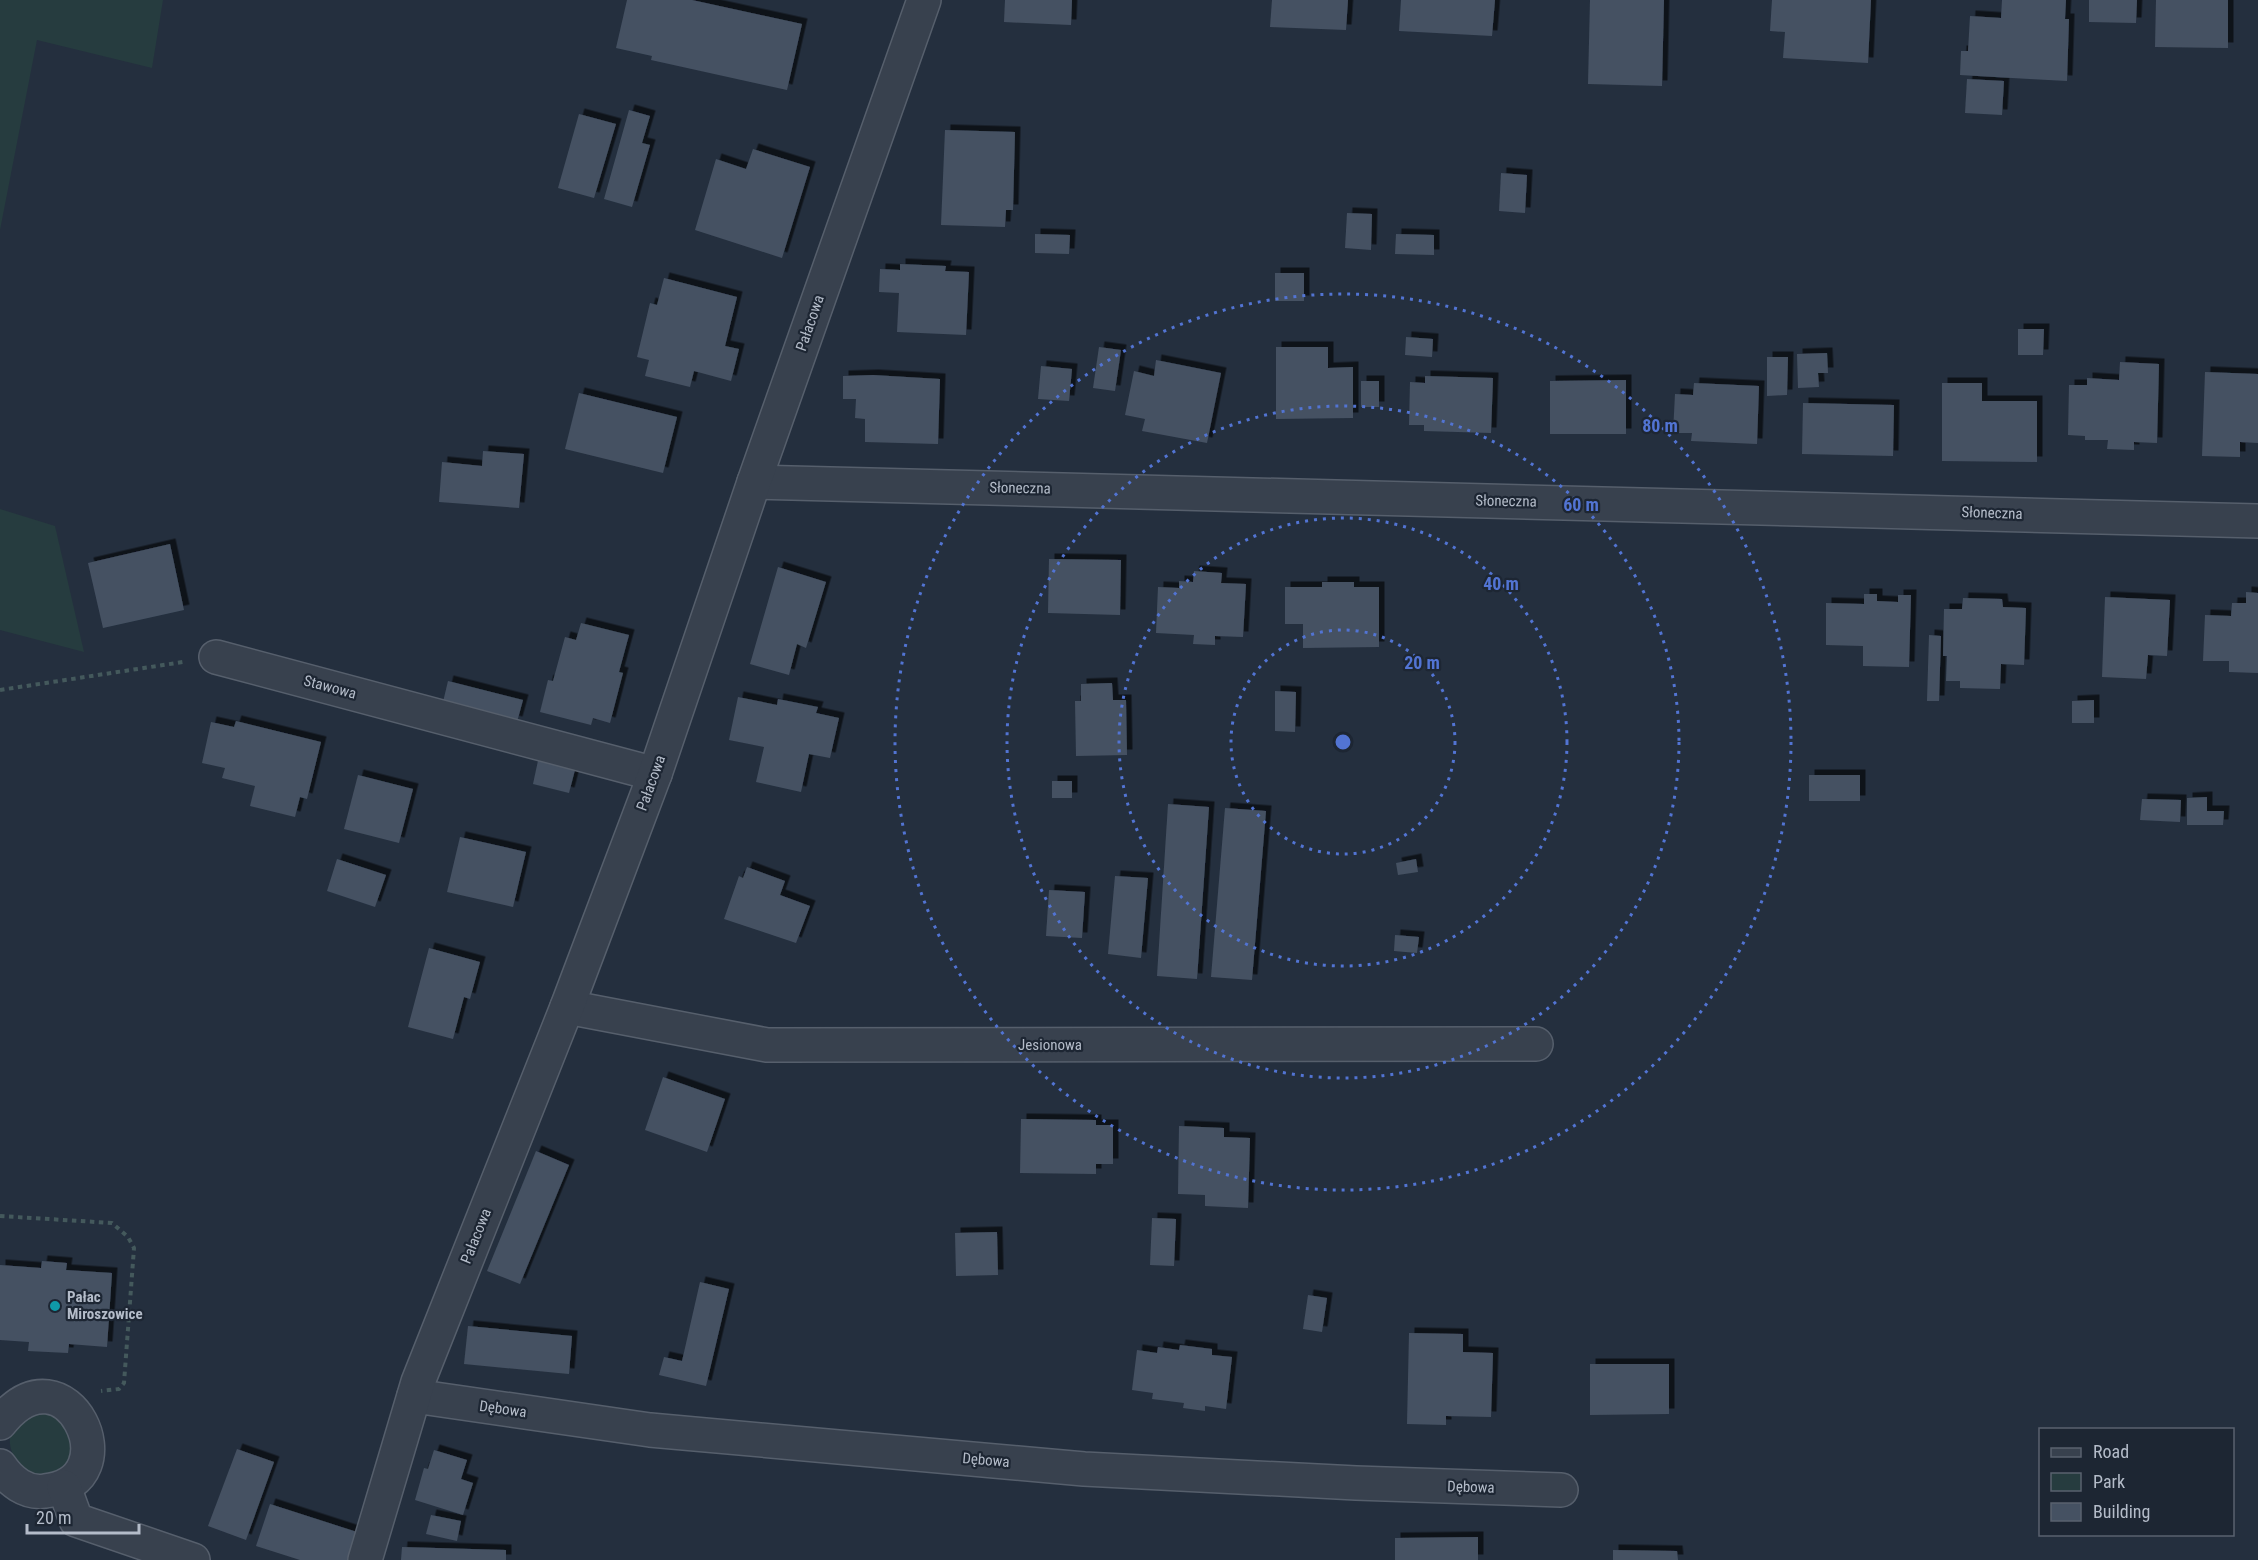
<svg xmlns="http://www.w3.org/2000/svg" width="2258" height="1560" font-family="'Roboto Condensed',sans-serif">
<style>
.green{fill:#263c3f}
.building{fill:#455162;filter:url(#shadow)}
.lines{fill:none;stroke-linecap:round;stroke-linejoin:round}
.minor-casing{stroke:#565f6c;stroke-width:36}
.path{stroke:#44595c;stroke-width:4;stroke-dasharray:4.5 4.5;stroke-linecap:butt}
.minor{stroke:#38414e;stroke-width:33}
.ring{fill:none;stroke:#5274d3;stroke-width:3;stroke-dasharray:3 6}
.culture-dot{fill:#0f9aa8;stroke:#1d2633;stroke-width:2}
.labels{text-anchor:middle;stroke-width:4.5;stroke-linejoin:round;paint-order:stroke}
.street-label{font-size:15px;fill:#b4bcc9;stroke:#1d2633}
.poi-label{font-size:15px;font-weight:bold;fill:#b4bcc9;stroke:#1d2633;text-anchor:start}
.centre{fill:#5274d3;stroke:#1d2633;stroke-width:3}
.ring-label{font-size:18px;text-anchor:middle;font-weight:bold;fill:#5274d3;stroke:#1d2633;stroke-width:4.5;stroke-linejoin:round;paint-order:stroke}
</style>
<defs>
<filter id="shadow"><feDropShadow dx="5.5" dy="-5.5" stdDeviation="0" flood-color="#0009"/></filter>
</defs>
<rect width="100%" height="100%" fill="#242f3e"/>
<g class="green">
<path d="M0 0H163L152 68 37 40 0 230Z"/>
<path d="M0 509 55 526 84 652 0 630Z"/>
<path d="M47 1411 70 1427 74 1454 56 1475 29 1476C13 1460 0 1439 20 1419 26 1414 39 1413 47 1411Z"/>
</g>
<g class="building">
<path d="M627 0H692L802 24 787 90 651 60 652 56 616 48Z"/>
<path d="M1005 0H1072L1071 25 1004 22Z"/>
<path d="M1272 0H1348L1346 30 1270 27Z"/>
<path d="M1401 0H1495L1492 36 1399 31Z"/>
<path d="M1590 0H1664L1662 86 1588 84Z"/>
<path d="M1772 0H1871L1868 63 1783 58 1785 32 1770 31Z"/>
<path d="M2002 0H2066L2065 19H2069L2067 81 1960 75 1961 51H1968L1970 16 2001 18Z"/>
<path d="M2089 0H2137L2136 23 2089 22Z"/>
<path d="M2156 0H2228V48L2155 47Z"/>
<path d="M1967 79 2004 81 2002 115 1965 113Z"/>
<path d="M629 110 650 116 642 143 650 145 632 207 604 199Z"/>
<path d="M579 114 616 124 594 198 558 188Z"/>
<path d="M945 130 1015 132 1013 210H1006L1005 227 941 225Z"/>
<path d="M753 149 810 167 782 258 695 230 716 159 746 169Z"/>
<path d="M1501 173 1527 175 1525 213 1499 211Z"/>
<path d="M1347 213 1372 214 1371 250 1345 248Z"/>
<path d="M1035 234 1070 235 1069 254 1035 253Z"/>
<path d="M1396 234 1434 235V255L1395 254Z"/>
<path d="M900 264 946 266 945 271 969 272 966 335 897 332 899 293 879 292 880 269 900 270Z"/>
<rect x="1275" y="273" width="29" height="28"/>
<path d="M664 278 737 297 725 346 739 349 731 381 694 371 690 387 645 376 649 360 637 357 650 303 657 305Z"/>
<path d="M2018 329H2044L2043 355H2018Z"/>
<path d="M1406 337 1433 339 1432 357 1405 355Z"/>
<path d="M1099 347 1121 350 1115 391 1093 388Z"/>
<path d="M1276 347H1328V368L1353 367V418L1276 419Z"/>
<path d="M1827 353 1828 373H1818L1819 387 1798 388 1797 354Z"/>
<path d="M1767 357H1788L1787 395 1767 396Z"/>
<path d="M1156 360 1221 373 1207 443 1142 431 1145 419 1125 415 1134 371 1154 376Z"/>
<path d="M2120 362 2159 364 2157 443 2134 442V450L2107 449 2108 440H2085V436L2068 435 2069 385H2087V378L2119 380Z"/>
<path d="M1041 366 1072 369 1069 401 1038 399Z"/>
<path d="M2205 372 2258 374V443L2240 442V457L2202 456Z"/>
<path d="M873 375 940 379 938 444 865 442V419L855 418 856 399H843V376Z"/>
<path d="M1425 376 1493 378 1491 433 1424 431V425H1409L1410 382 1425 383Z"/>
<path d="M1626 380V434H1550V381Z"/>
<rect x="1361" y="381" width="18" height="26"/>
<path d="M1694 383 1759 386 1757 444 1691 441 1692 433H1673L1675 394 1693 395Z"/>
<path d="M1942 383H1982V401H2037V462L1942 461Z"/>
<path d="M579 393 677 417 663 473 565 449Z"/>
<path d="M1803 403 1894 405 1893 456 1802 454Z"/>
<path d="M483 451 524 454 519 508 439 502 442 462 482 466Z"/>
<path d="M170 544 184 610 103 628 88 563Z"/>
<path d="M1049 559 1121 560 1120 615 1048 613Z"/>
<path d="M778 567 826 582 806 648 797 644 789 675 750 664Z"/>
<path d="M1194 571 1222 573 1221 583 1246 584 1243 637 1215 636V645L1193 644 1194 635 1156 633 1158 587 1179 588V581L1193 582Z"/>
<path d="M1322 582H1354V587H1379V647L1303 648V624H1285V587H1322Z"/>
<path d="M2246 592 2258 593V673L2229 672V661H2203L2205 615 2231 616 2232 603H2246Z"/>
<path d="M1864 594H1877V601L1898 602V595H1911L1909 667 1863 666V646L1826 645V603L1864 604Z"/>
<path d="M2105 597 2170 600 2167 656 2148 655 2146 679 2102 677Z"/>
<path d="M1963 598 2002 599 2003 607 2026 608 2024 665 2001 664 2000 689 1960 688V681H1946L1947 656H1943L1944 609H1962Z"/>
<path d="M581 623 629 635 619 672 623 673 610 723 593 718 591 725 540 712 548 680 553 681 565 637 576 640Z"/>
<path d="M1929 635 1941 636 1939 701H1927Z"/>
<path d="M448 681 523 700 517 722 443 702Z"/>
<path d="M1112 683 1113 700H1126L1127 755 1076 756 1075 701H1081V684Z"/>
<path d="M1275 691 1296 692 1295 732 1275 731Z"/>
<path d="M738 697 777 705 778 699 818 707 816 713 839 718 830 758 809 754 801 792 756 782 764 747 729 740Z"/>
<path d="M2094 700V723H2072V701Z"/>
<path d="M236 721 321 742 307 799 300 797 295 817 250 806 255 786 222 778 225 768 202 763 211 722 234 727Z"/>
<path d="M539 756 576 766 569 793 533 784Z"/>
<path d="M358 775 413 789 399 843 344 829Z"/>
<rect x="1809" y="775" width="51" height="26"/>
<rect x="1052" y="781" width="20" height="17"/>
<path d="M2207 797V811H2224L2223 825H2187V798Z"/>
<path d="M2142 799 2181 800 2180 822 2140 820Z"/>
<path d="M1168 804 1209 807 1197 979 1157 976Z"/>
<path d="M1225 808 1266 811 1252 980 1211 977Z"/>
<path d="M460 837 526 852 513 907 447 892Z"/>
<path d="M337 859 386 875 375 907 327 891Z"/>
<path d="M1416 859 1418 872 1398 875 1396 863Z"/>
<path d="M747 867 785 881 780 895 810 906 796 943 724 919 739 876 743 878Z"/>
<path d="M1115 876 1148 878 1141 958 1108 954Z"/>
<path d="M1049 890 1085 892 1082 938 1046 936Z"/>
<path d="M1395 935 1419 937 1417 953 1394 951Z"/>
<path d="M429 948 480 962 470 999 464 997 453 1039 408 1027Z"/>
<path d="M663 1077 725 1099 707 1152 645 1130Z"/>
<path d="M1021 1119 1096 1120V1125H1113V1164H1096V1174L1020 1173Z"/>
<path d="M1179 1126 1224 1128V1137L1250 1138 1248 1208 1205 1206V1195L1178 1194Z"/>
<path d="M536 1151 569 1165 520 1284 487 1271Z"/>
<path d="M1152 1218 1176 1219 1174 1266 1150 1265Z"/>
<path d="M997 1232 998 1275 956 1276 955 1233Z"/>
<path d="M42 1261 67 1263 66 1270 112 1273 107 1347 69 1344 68 1353 28 1351 29 1342 0 1340V1265L41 1268Z"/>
<path d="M700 1282 729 1289 706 1386 659 1375 664 1357 682 1361Z"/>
<path d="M1308 1295 1327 1298 1322 1332 1303 1329Z"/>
<path d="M468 1326 572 1336 569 1374 464 1364Z"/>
<path d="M1409 1333 1463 1334V1352L1493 1353 1491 1417 1446 1416V1425L1407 1424Z"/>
<path d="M1180 1345 1212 1349V1355L1232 1357 1226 1409 1205 1406V1411L1183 1408 1184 1403 1152 1399 1153 1393 1132 1390 1137 1350 1157 1353 1158 1347 1179 1350Z"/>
<path d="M1590 1364H1669V1414L1590 1415Z"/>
<path d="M237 1449 274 1462 246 1540 208 1526Z"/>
<path d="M434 1450 467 1460 461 1479 473 1483 463 1515 415 1500 424 1468 428 1469Z"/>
<path d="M270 1504 357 1532 348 1560H300L256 1546Z"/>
<path d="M431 1515 461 1521 457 1541 426 1534Z"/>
<path d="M1478 1537V1560H1395V1538Z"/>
<path d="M402 1547 506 1550V1560H401Z"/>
<path d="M1613 1550 1677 1551 1678 1560H1613Z"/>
</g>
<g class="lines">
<g class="minor-casing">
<g id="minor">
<path d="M754 482 2258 521"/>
<path d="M216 657 655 774"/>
<path d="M567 1007 767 1045 1536 1044"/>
<path d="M414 1396 650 1430 1084 1469 1356 1483 1561 1490"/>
<path d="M0 1423C66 1339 134 1482 45 1491 26 1494 10 1481 0 1466"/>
<path d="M64 1487 76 1520 193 1560"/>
<path d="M365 1560 418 1382 567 1007 655 774 754 482 924 0"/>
</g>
</g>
<g class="path">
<path d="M0 690 183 662"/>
<path d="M0 1216 112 1223 128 1237 134 1248 124 1383 119 1389 101 1391"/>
</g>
<use href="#minor" class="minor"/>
</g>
<g class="ring">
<circle cx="1343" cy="742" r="112"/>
<circle cx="1343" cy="742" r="224"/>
<circle cx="1343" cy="742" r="336"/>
<circle cx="1343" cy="742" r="448"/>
</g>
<circle class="culture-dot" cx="55" cy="1306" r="6"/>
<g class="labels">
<g class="street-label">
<text transform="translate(810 323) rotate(-71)" y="5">Pałacowa</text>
<text transform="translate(1020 488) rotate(1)" y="5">Słoneczna</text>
<text transform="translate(1506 501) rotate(1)" y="5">Słoneczna</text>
<text transform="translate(1992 513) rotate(2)" y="5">Słoneczna</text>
<text transform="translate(330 687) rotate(15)" y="5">Stawowa</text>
<text transform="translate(651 783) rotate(-70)" y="5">Pałacowa</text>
<text x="1050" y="1050">Jesionowa</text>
<text transform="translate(476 1236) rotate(-68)" y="5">Pałacowa</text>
<text transform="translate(503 1409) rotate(8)" y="5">Dębowa</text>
<text transform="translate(986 1460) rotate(5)" y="5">Dębowa</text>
<text transform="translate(1471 1487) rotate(2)" y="5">Dębowa</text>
</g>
<g class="poi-label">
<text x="67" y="1302">Pałac<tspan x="67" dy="17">Miroszowice</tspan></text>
</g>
</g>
<circle cx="1343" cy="742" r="9" class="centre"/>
<g class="ring-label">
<text x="1660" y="432">80 m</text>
<text x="1581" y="511">60 m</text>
<text x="1501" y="590">40 m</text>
<text x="1422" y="669">20 m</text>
</g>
<rect x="2039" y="1428" width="195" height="108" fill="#1d2633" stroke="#59626f" stroke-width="1.5"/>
<rect x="2051" y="1448" width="30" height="9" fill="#38414e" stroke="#59626f" stroke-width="1.5"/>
<text x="2093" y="1458" font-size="18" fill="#b4bcc9">Road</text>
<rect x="2051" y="1473" width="30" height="18" fill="#263c3f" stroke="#59626f" stroke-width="1.5"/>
<text x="2093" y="1488" font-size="18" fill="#b4bcc9">Park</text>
<rect x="2051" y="1503" width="30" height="18" fill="#455162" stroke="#59626f" stroke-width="1.5"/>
<text x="2093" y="1518" font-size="18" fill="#b4bcc9">Building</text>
<path d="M27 1524v9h112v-9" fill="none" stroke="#b4bcc9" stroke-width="3"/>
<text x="36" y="1524" font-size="18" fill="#b4bcc9" stroke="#1d2633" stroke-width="4.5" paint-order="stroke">20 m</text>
</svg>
